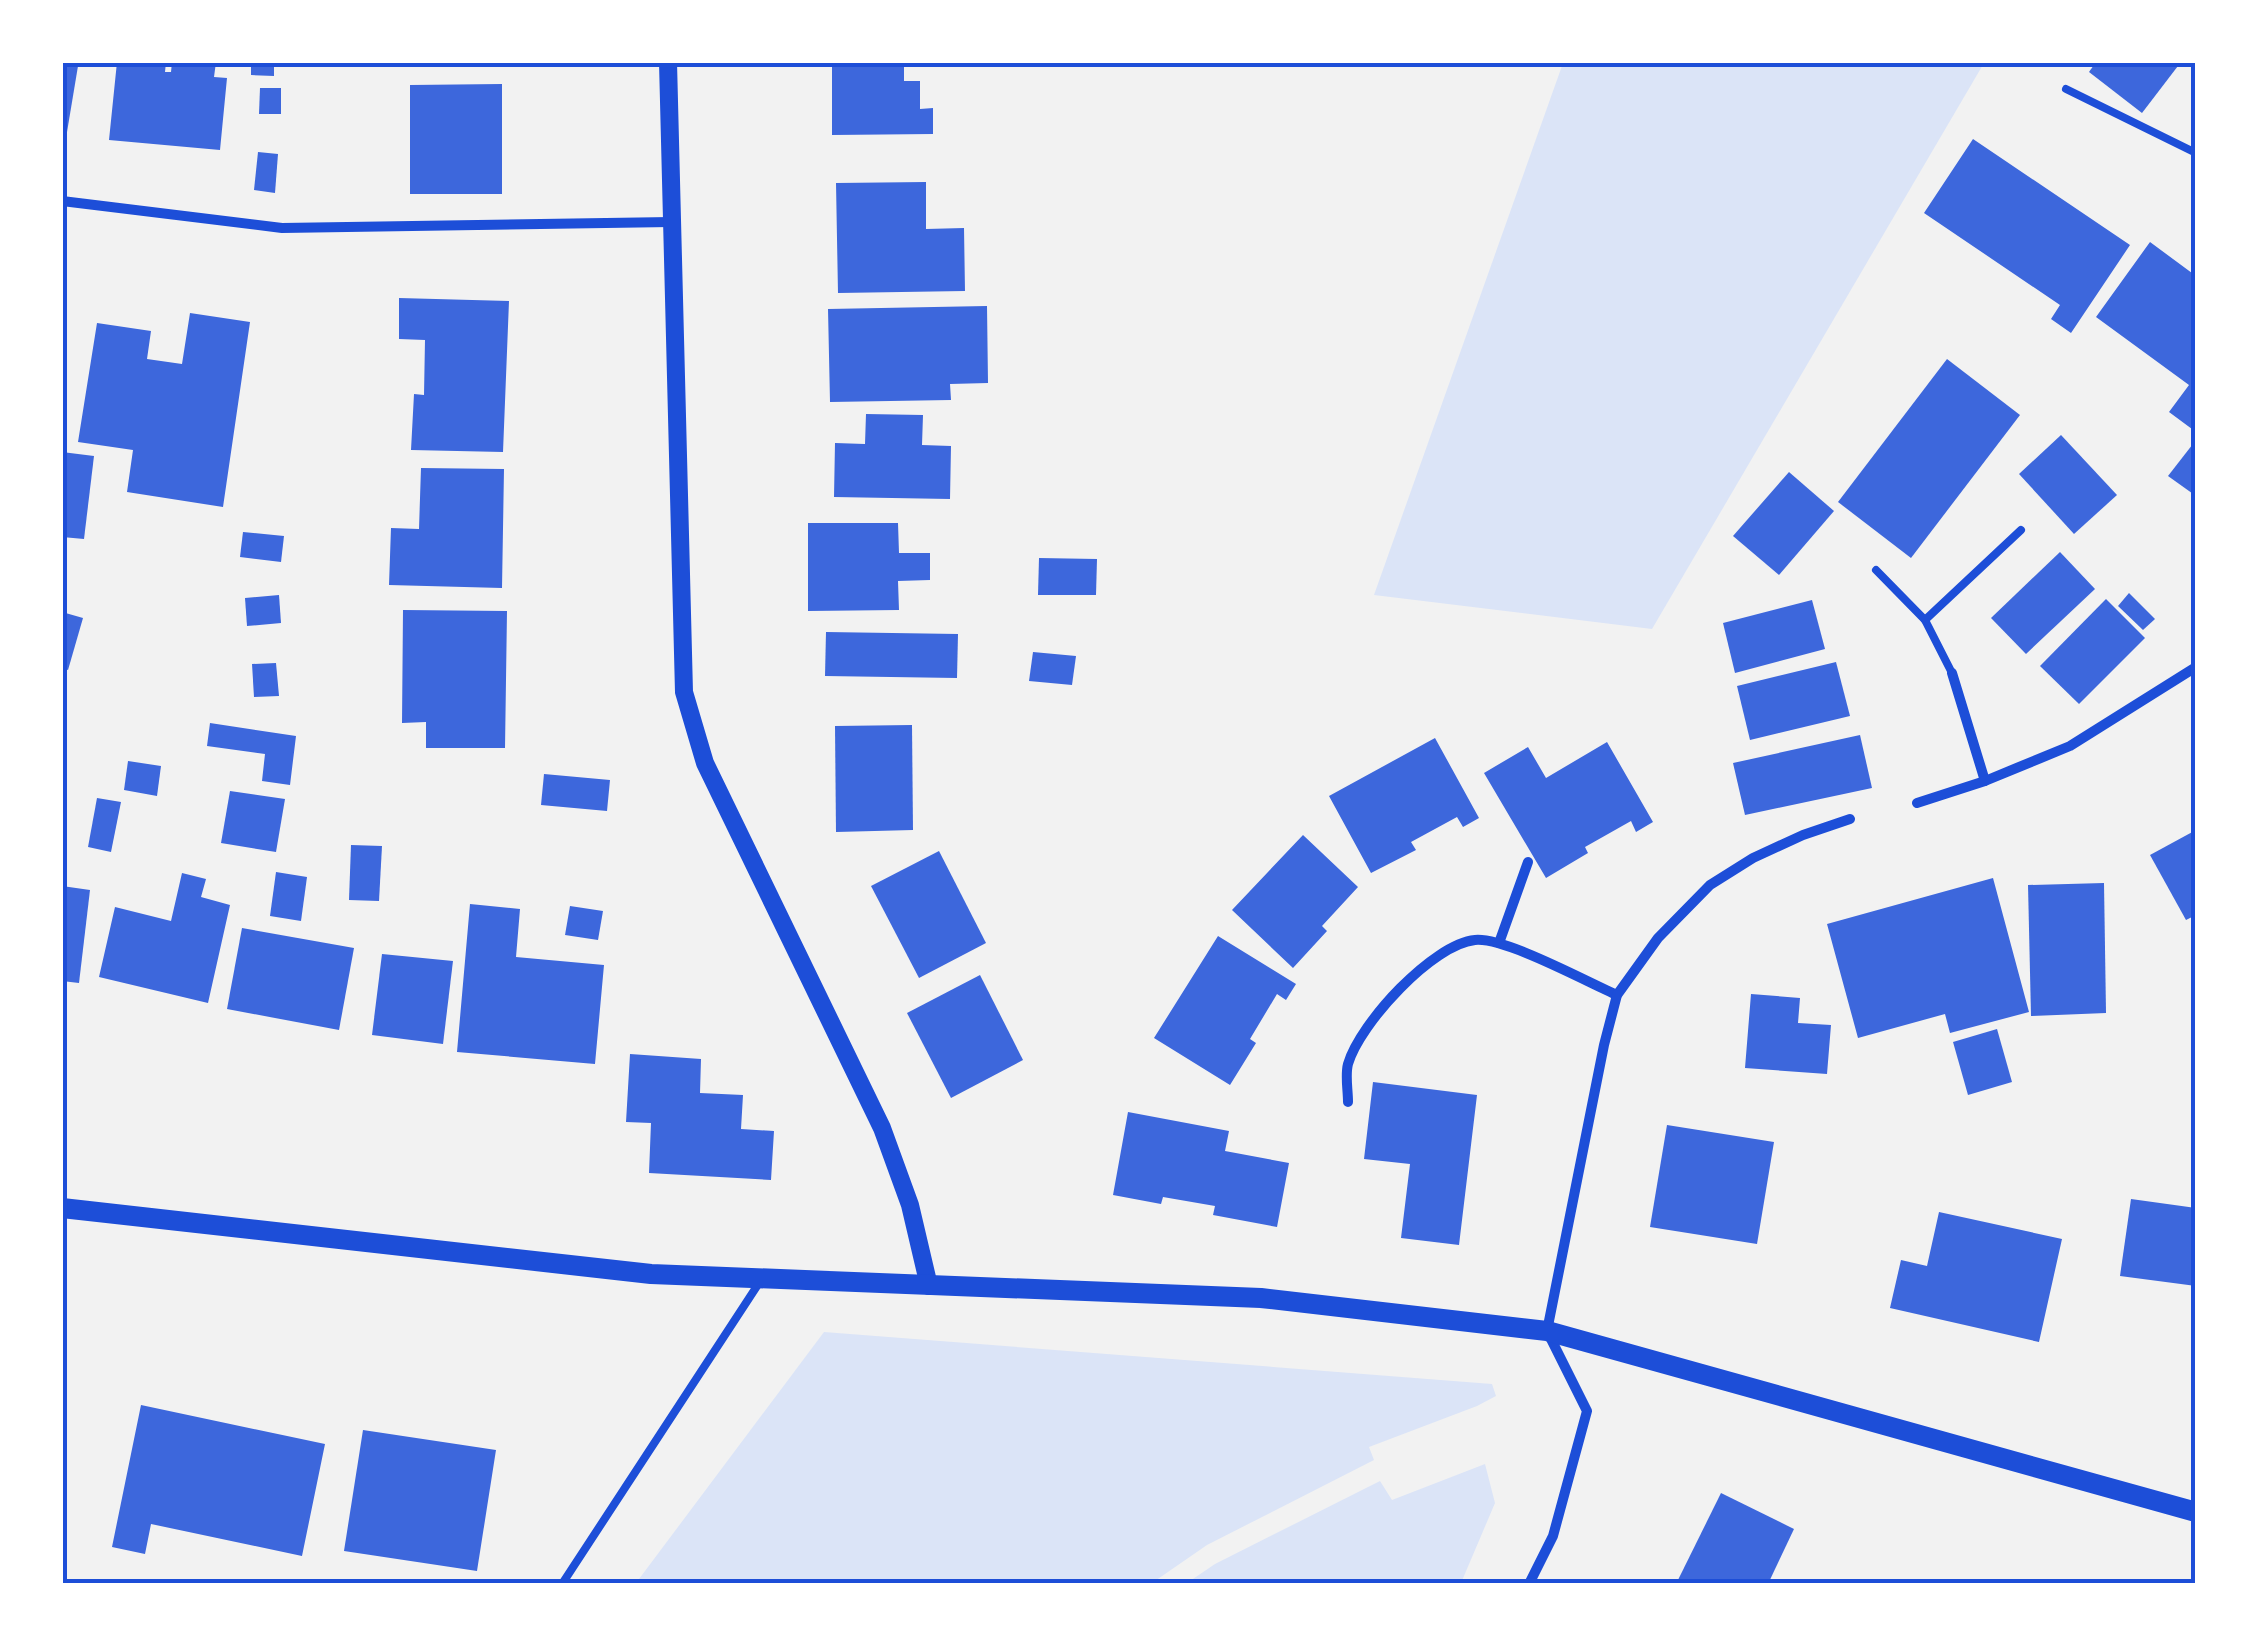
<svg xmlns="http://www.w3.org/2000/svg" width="2258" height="1646" font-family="Merriweather,serif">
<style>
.green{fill:#dbe4f7}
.building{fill:#3d67dc}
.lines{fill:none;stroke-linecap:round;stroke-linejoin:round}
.service{stroke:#1d4ed8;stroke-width:8}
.minor{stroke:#1d4ed8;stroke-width:10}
.tertiary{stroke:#1d4ed8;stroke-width:18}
.secondary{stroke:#1d4ed8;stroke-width:20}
.neatline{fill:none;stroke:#1d4ed8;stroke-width:4}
</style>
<rect width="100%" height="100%" fill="#f2f2f2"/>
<g class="green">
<path d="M1563 63H1984L1652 629 1374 595Z"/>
<path d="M824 1332 1492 1384 1496 1396 1477 1406 1369 1447 1374 1460 1207 1545 1152 1583H636Z"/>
<path d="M1485 1464 1495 1503 1461 1583H1187L1215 1564 1380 1481 1392 1500Z"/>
</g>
<g class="building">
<path d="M117 62H166L165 72H171L172 62H216L214 77 227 78 220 150 109 140Z"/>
<path d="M251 62H274V76L251 75Z"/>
<path d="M832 62H904V81H920V109L933 108V134L832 135Z"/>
<path d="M2096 62H2181L2142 113 2089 72Z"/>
<path d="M62 63 78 66 65 144H62Z"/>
<path d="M502 84V194H410V85Z"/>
<path d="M260 88H281V114H259Z"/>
<path d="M1973 139 2130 245 2071 333 2051 319 2060 305 1924 213Z"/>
<path d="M258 152 278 154 275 193 254 190Z"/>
<path d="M926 182V229L964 228 965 291 838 293 836 183Z"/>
<path d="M2150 242 2196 276V432L2169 412 2189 385 2096 317Z"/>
<path d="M399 298 509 301 503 452 411 450 414 394 424 395 425 340 399 339Z"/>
<path d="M987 306 988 383 950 384 951 400 830 402 828 309Z"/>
<path d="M190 313 250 322 223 507 127 492 133 450 78 442 97 323 151 331 147 359 182 364Z"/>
<path d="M1947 359 2020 415 1911 558 1838 502Z"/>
<path d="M866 414 923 415 922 445 951 446 950 499 834 497 835 443 865 444Z"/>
<path d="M2061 435 2117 495 2074 534 2019 474Z"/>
<path d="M2196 440V496L2168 476Z"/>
<path d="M62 452 94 456 84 539 62 537Z"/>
<path d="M421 468 504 469 502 588 389 585 391 528 419 529Z"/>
<path d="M1789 472 1834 511 1779 575 1733 536Z"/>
<path d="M808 523H898L899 553H930V580L898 581 899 610 808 611Z"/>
<path d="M243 532 284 536 281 562 240 557Z"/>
<path d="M2060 552 2095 589 2026 654 1991 618Z"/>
<path d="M1039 558 1097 559 1096 595H1038Z"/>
<path d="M2129 593 2155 619 2143 630 2118 606Z"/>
<path d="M279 595 281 623 247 626 245 598Z"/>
<path d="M2106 599 2145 638 2079 704 2040 666Z"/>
<path d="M1812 600 1825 649 1735 673 1723 623Z"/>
<path d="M403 610 507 611 505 748H426V722L402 723Z"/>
<path d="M62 612 83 618 68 670 62 668Z"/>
<path d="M826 632 958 634 957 678 825 676Z"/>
<path d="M1033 652 1076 656 1072 685 1029 681Z"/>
<path d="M1836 662 1850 716 1750 740 1737 686Z"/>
<path d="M276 663 279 696 254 697 252 664Z"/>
<path d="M210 723 296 736 290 785 262 781 265 754 207 746Z"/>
<path d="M912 725 913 830 836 832 835 726Z"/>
<path d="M1860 735 1872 788 1745 815 1733 763Z"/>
<path d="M1435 738 1479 818 1463 827 1457 817 1411 842 1416 850 1371 873 1329 796Z"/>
<path d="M1607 742 1653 822 1636 832 1631 821 1585 847 1588 853 1546 878 1484 773 1528 747 1546 778Z"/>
<path d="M128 761 161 766 157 796 124 790Z"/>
<path d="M544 774 610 780 607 811 541 805Z"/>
<path d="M230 791 285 799 276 852 221 843Z"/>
<path d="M97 798 121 802 111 852 88 847Z"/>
<path d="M2196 830V915L2186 920 2150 855Z"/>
<path d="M1303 835 1358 887 1322 926 1327 931 1293 968 1232 910Z"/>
<path d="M351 845 382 846 379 901 349 900Z"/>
<path d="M939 851 986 943 919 978 871 886Z"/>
<path d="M276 872 307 877 301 921 270 916Z"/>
<path d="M182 873 206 879 201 897 230 905 208 1003 99 977 115 907 171 921Z"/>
<path d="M1993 878 2029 1012 1950 1033 1945 1014 1858 1038 1827 924Z"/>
<path d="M2104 883 2106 1013 2031 1016 2028 885Z"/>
<path d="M62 886 90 890 79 983 62 981Z"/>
<path d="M470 904 520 909 516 957 604 965 595 1064 457 1052Z"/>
<path d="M570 906 603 911 598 940 565 935Z"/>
<path d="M242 928 354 948 339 1030 227 1009Z"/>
<path d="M1218 936 1296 984 1286 1000 1277 994 1250 1039 1256 1043 1230 1085 1154 1038Z"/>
<path d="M382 954 453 961 443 1044 372 1035Z"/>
<path d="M980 975 1023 1060 951 1098 907 1013Z"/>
<path d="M1751 994 1800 998 1798 1023 1831 1025 1827 1074 1745 1068Z"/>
<path d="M1997 1029 2012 1082 1968 1095 1953 1042Z"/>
<path d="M630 1054 701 1059 700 1093 743 1095 741 1129 774 1131 771 1180 649 1173 651 1123 626 1122Z"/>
<path d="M1373 1082 1477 1095 1459 1245 1401 1238 1410 1164 1364 1159Z"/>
<path d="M1128 1112 1229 1131 1225 1151 1289 1163 1277 1227 1213 1215 1215 1206 1163 1197 1161 1204 1113 1195Z"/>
<path d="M1667 1125 1774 1142 1757 1244 1650 1227Z"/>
<path d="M2131 1199 2196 1208V1286L2120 1276Z"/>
<path d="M1939 1212 2062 1239 2039 1342 1890 1308 1901 1260 1927 1266Z"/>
<path d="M141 1405 325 1444 302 1556 151 1524 145 1554 112 1547Z"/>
<path d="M363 1430 496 1450 477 1571 344 1551Z"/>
<path d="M1721 1493 1794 1529 1768 1584H1676Z"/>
</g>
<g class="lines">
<g class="service">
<path d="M2066 89 2196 153"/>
<path d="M1876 570 1925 620 1952 673"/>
<path d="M1925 620 2021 530"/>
<path d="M562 1584 759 1283"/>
</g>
<g class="minor">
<path d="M62 201 282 228 671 222"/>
<path d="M1952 673 1985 781"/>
<path d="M1917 803 1985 781 2070 746 2196 667"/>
<path d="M1499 943 1528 862"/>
<path d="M1348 1102C1348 1090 1345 1075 1348 1064 1360 1023 1433 944 1475 940 1505 937 1587 982 1617 995"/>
<path d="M1529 1584 1553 1536 1587 1411 1547 1331 1604 1045 1617 995 1658 938 1710 885 1753 858 1803 835 1850 819"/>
</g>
<path class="tertiary" d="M668 62 684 692 705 763 882 1128 910 1205 929 1286"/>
<path class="secondary" d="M62 1208 651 1274 1261 1298 1547 1331 2196 1512"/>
</g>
<rect width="2258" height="1646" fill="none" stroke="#ffffff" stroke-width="130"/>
<rect x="65" y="65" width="2128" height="1516" class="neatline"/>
</svg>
